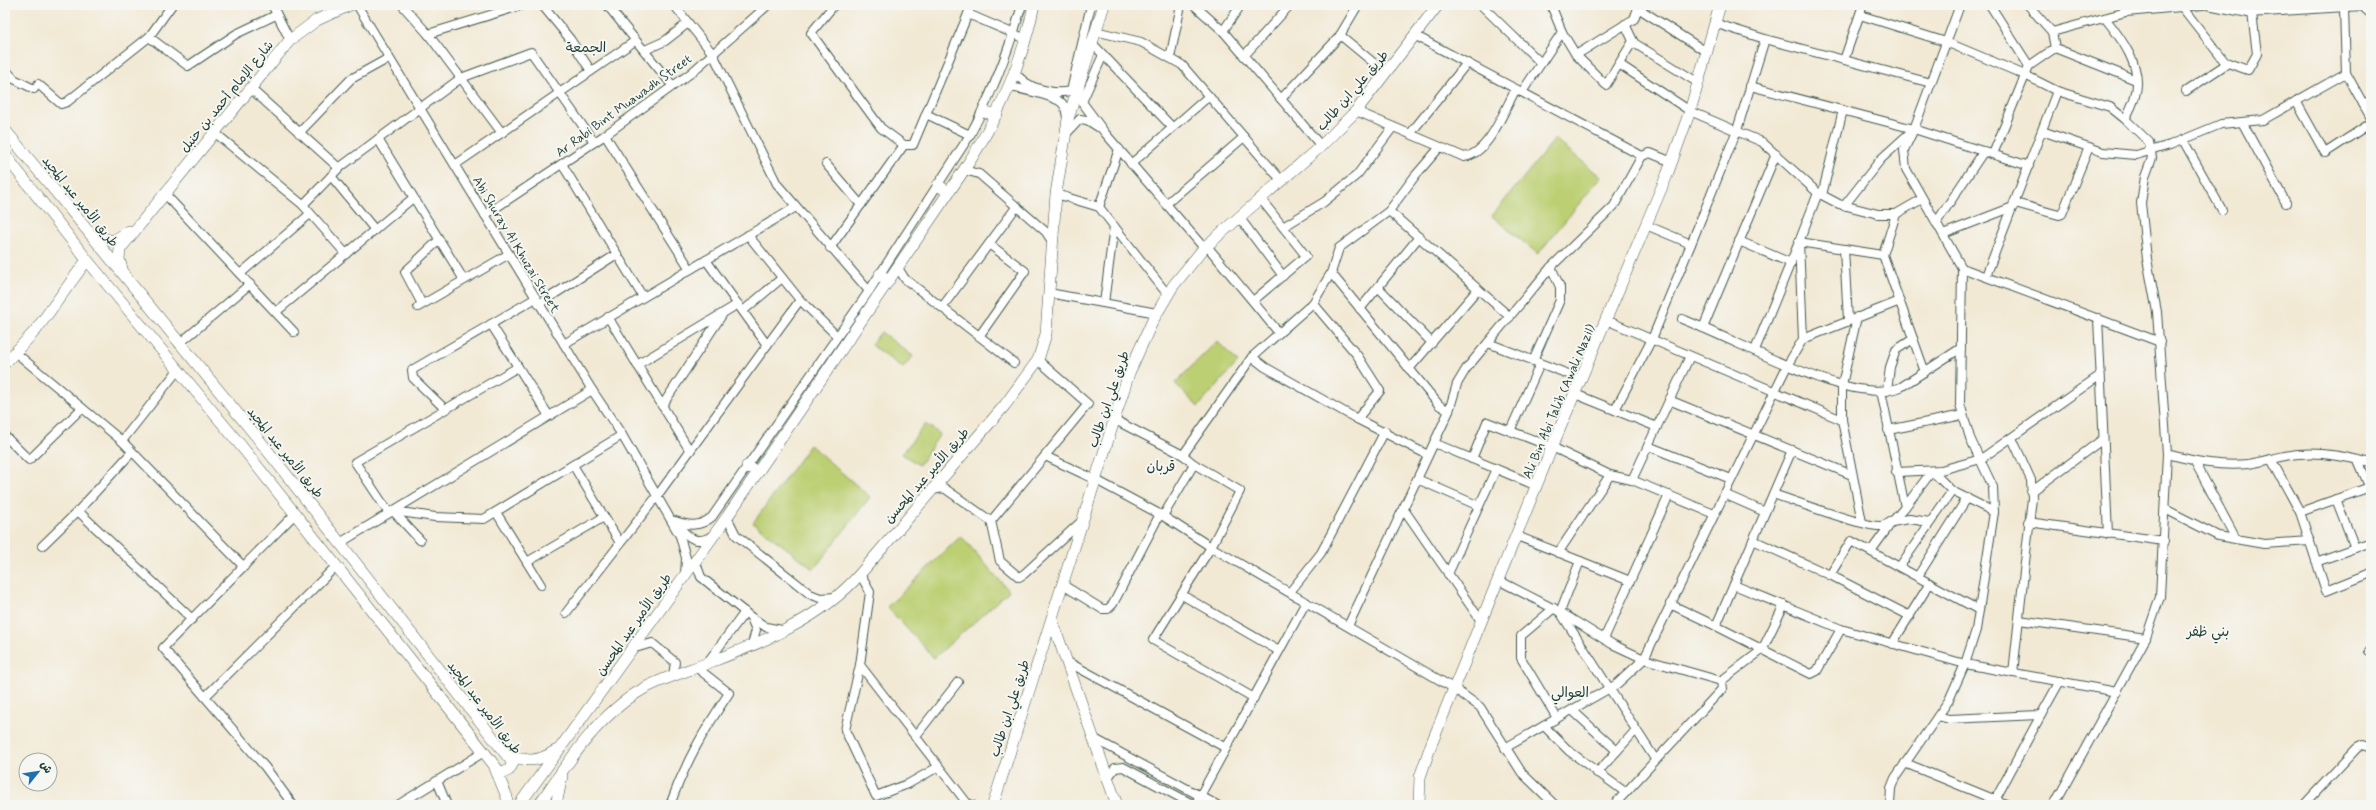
<svg xmlns="http://www.w3.org/2000/svg" width="2376" height="810" font-family="Mynerve,'Playpen Sans Arabic',sans-serif">
<style>
.green{fill:#bccf72;stroke:#6e8653}
.lines{fill:none;stroke-linecap:round;stroke-linejoin:round}
.street-casing{stroke:#3f574c;stroke-width:10}
.secondary-casing{stroke:#3f574c;stroke-width:12}
.street{stroke:#fff;stroke-width:8}
.secondary{stroke:#fff;stroke-width:11}
.labels{text-anchor:middle;stroke-width:4;stroke-linejoin:round;paint-order:stroke}
.street-label{font-size:13px;fill:#1f3d34;stroke:#f6f6f2}
.neighbourhood-label{font-size:14px;fill:#1f3d34;stroke:#f6f6f2}
</style>
<rect width="100%" height="100%" fill="#f6f6f2"/>
<filter id="ink" filterUnits="userSpaceOnUse"><feTurbulence type="fractalNoise" baseFrequency=".025" numOctaves="2"/><feDisplacementMap in="SourceGraphic" scale="8" xChannelSelector="R" yChannelSelector="G"/><feConvolveMatrix kernelMatrix="1 2 1 2 8 2 1 2 1" color-interpolation-filters="sRGB"/></filter>
<filter id="wash" filterUnits="userSpaceOnUse"><feTurbulence type="fractalNoise" baseFrequency=".012" numOctaves="4" result="noise"/><feDisplacementMap in="SourceGraphic" scale="16" xChannelSelector="R" yChannelSelector="G"/><feGaussianBlur stdDeviation="0.9" result="paint"/><feColorMatrix in="noise" values="0 0 0 0 0 0 0 0 0 0 0 0 0 0 0 0 0 1.4 0 .05"/><feComposite in="paint" operator="in"/></filter>
<g filter="url(#wash)">
<rect width="100%" height="100%" fill="#f2e9d4"/>
<g class="green">
<path d="M1555 139 1601 177 1538 254 1492 216Z"/>
<path d="M881 332 913 356 903 368 871 345Z"/>
<path d="M1217 341 1238 362 1198 407 1175 383Z"/>
<path d="M925 424 940 434 919 465 902 454Z"/>
<path d="M810 445 870 497 814 569 753 523Z"/>
<path d="M961 536 1009 591 934 658 887 607Z"/>
</g>
</g>
<g filter="url(#ink)">
<g class="lines">
<g class="street-casing">
<g id="street">
<path d="M272 5 290 40"/>
<path d="M357 5 592 390 622 435 680 536 686 558 685 575"/>
<path d="M402 5 428 34 502 133"/>
<path d="M542 5 570 39 591 71"/>
<path d="M607 5 672 85"/>
<path d="M674 5 713 54 777 184 869 291"/>
<path d="M834 5 811 33 881 128 904 145H913L968 14"/>
<path d="M971 5 968 14 1026 39"/>
<path d="M1194 5 1223 31 1321 146"/>
<path d="M1481 5 1541 63"/>
<path d="M1990 5 2029 66"/>
<path d="M2028 5 2052 32 2055 48"/>
<path d="M2208 5 2248 13 2362 6 2371 14"/>
<path d="M2182 7 2225 62 2248 70 2257 54 2252 13"/>
<path d="M1638 8 1705 51"/>
<path d="M2344 8 2346 73 2371 118"/>
<path d="M1860 15 1946 42 2025 75 2057 91 2110 107 2125 119C2129 112 2133 104 2135 96 2144 68 2121 38 2105 18"/>
<path d="M1714 23 1765 39 1931 83"/>
<path d="M1625 24 1634 43 1697 82"/>
<path d="M1095 31 1141 42 1182 65 1281 180"/>
<path d="M1223 31 1241 5"/>
<path d="M1562 32 1576 55 1606 85 1633 41"/>
<path d="M2052 32 2126 12 2203 5"/>
<path d="M428 34 523 5"/>
<path d="M1340 35 1386 73"/>
<path d="M1416 36 1642 156 1650 153 1672 162"/>
<path d="M149 37 188 66 236 34 276 15"/>
<path d="M1092 43 1172 127"/>
<path d="M645 50 665 41 688 23"/>
<path d="M1576 55 1634 19 1639 5"/>
<path d="M1244 56 1290 5"/>
<path d="M1170 58 1181 5"/>
<path d="M1844 60 1863 5"/>
<path d="M1619 64 1690 111 1762 142 1818 193 1839 204 1878 214H1896L1922 199"/>
<path d="M5 69 14 79 34 89"/>
<path d="M1014 70C1024 89 1056 96 1075 90"/>
<path d="M38 84 61 104 67 102 149 37 172 5"/>
<path d="M1079 86 1082 102 1105 133 1204 248"/>
<path d="M1750 86 1914 129 2029 166"/>
<path d="M1008 87C1019 88 1054 96 1062 103 1066 107 1066 112 1067 118"/>
<path d="M250 88 339 168"/>
<path d="M1071 91 1091 5"/>
<path d="M2186 91 2228 63"/>
<path d="M1522 92 1562 32 1551 5"/>
<path d="M1281 99 1339 37 1358 5"/>
<path d="M2296 101 2325 153 2371 123"/>
<path d="M1082 102 1103 55"/>
<path d="M2363 104 2371 100"/>
<path d="M1356 111 1464 157C1489 154 1504 110 1516 89"/>
<path d="M926 114 970 135"/>
<path d="M2242 122 2286 203"/>
<path d="M1914 129 1904 150 1906 169 1962 268 2160 342"/>
<path d="M2042 131 2103 152 2136 155 2170 145 2221 124 2263 120 2346 73"/>
<path d="M214 132 303 205 339 168 461 78 531 52 594 142"/>
<path d="M299 133 351 79 389 58"/>
<path d="M1066 134 1080 119 1087 120 1098 127"/>
<path d="M1410 134 1467 63"/>
<path d="M605 135 690 269"/>
<path d="M378 139 464 280"/>
<path d="M2183 140 2222 210"/>
<path d="M1993 154 2029 66 2055 48 2136 80"/>
<path d="M562 164 643 297"/>
<path d="M826 164 861 205"/>
<path d="M1131 164 1209 96"/>
<path d="M455 165 635 41"/>
<path d="M964 170 979 174 1046 232 1053 243"/>
<path d="M331 176 375 230"/>
<path d="M165 194 294 332"/>
<path d="M1056 194 1099 207 1168 295"/>
<path d="M1822 195 1843 110"/>
<path d="M2015 203 2059 215 2062 214 2089 147"/>
<path d="M1166 204 1244 137"/>
<path d="M303 205 346 254"/>
<path d="M1844 206 1881 159 1914 129 1960 5"/>
<path d="M1099 207 1119 149"/>
<path d="M1389 211 1510 317"/>
<path d="M1896 214 1883 255 1925 372"/>
<path d="M485 215 605 135 691 73 768 5"/>
<path d="M1239 217 1283 276"/>
<path d="M1936 223 1984 151"/>
<path d="M1646 225 1691 244"/>
<path d="M1283 227 1324 202 1357 175 1393 127"/>
<path d="M1943 234 2013 207"/>
<path d="M748 235 800 300 837 336"/>
<path d="M1739 241 1791 263"/>
<path d="M1207 246 1279 333"/>
<path d="M830 248 904 145"/>
<path d="M1844 249 1848 320"/>
<path d="M706 260 767 345"/>
<path d="M897 266 905 279 1014 363"/>
<path d="M1331 273 1439 405 1449 411"/>
<path d="M240 274 310 214"/>
<path d="M1986 276 2057 91"/>
<path d="M1378 287 1432 343"/>
<path d="M1049 293 1157 313"/>
<path d="M1253 301 1306 256 1260 198"/>
<path d="M1104 303 1114 226"/>
<path d="M1313 303 1357 355 1380 391 1357 419"/>
<path d="M422 304 405 272 439 240"/>
<path d="M539 304 617 254"/>
<path d="M943 306 1017 206"/>
<path d="M418 307 509 254"/>
<path d="M1360 309 1419 237"/>
<path d="M743 311 782 278"/>
<path d="M276 312 413 198"/>
<path d="M608 317 690 451"/>
<path d="M1857 317 1842 385V420L1862 522"/>
<path d="M2098 318 2108 534"/>
<path d="M1682 319C1734 340 1787 369 1841 385 1858 390 1884 394 1901 387L1961 348"/>
<path d="M1606 320 1842 420"/>
<path d="M491 324 549 416"/>
<path d="M1703 328 1776 154"/>
<path d="M980 335 1025 271 989 244"/>
<path d="M1803 339 1900 301"/>
<path d="M1488 343 1581 379"/>
<path d="M179 344 250 284"/>
<path d="M564 344 796 207"/>
<path d="M1755 350 1799 242 1883 255"/>
<path d="M16 353 122 441 244 567"/>
<path d="M1252 357 1265 367 1357 419 1428 455"/>
<path d="M1533 361 1560 300V287L1551 267"/>
<path d="M637 365 738 304"/>
<path d="M1409 369 1478 289"/>
<path d="M1887 391 1890 367 1896 350 1913 339"/>
<path d="M1575 394 1657 427"/>
<path d="M1669 400 1852 475"/>
<path d="M662 406 722 315"/>
<path d="M445 409 413 378 412 370 536 298"/>
<path d="M1615 410 1652 339 1691 244 1737 130 1765 39"/>
<path d="M1115 420 1183 455"/>
<path d="M1888 430 1963 415"/>
<path d="M1510 431 1540 364"/>
<path d="M5 436 29 460 82 408"/>
<path d="M2012 438 2031 480 2032 498 2013 673"/>
<path d="M122 441 178 370"/>
<path d="M1434 443 1537 486"/>
<path d="M1648 446 1731 479"/>
<path d="M2167 454C2194 461 2220 467 2248 464 2265 462 2282 455 2299 454 2324 452 2347 457 2371 463"/>
<path d="M1045 456 1096 480 1163 516 1211 547 1455 689 1480 707 1522 773 1555 805"/>
<path d="M1472 459 1487 422 1552 447 1610 475 1632 480 1714 514"/>
<path d="M2271 459 2300 512 2326 591 2371 573"/>
<path d="M2358 460 2371 491"/>
<path d="M2195 462 2236 539"/>
<path d="M1194 464 1240 491 1211 547 1153 640 1254 698"/>
<path d="M573 465 620 543"/>
<path d="M1896 472 1941 470 1981 459 2099 376"/>
<path d="M1417 479 1479 506"/>
<path d="M1632 480 1690 356"/>
<path d="M932 490 944 488 991 521 1000 561 1019 577 1024 574 1083 520"/>
<path d="M2031 492 2103 439"/>
<path d="M1724 494 1765 512"/>
<path d="M1773 494C1792 500 1866 528 1881 526 1892 524 1898 515 1905 507L1881 391"/>
<path d="M2336 499 2355 548"/>
<path d="M1905 507 1932 471 1952 491 1994 512"/>
<path d="M1403 508 1481 621"/>
<path d="M2165 509 2218 536 2264 544 2310 541"/>
<path d="M78 511 192 619"/>
<path d="M393 511 435 517 484 519 622 435"/>
<path d="M393 511 420 540"/>
<path d="M496 512 541 585"/>
<path d="M2300 512 2370 487"/>
<path d="M389 513 355 462 518 367"/>
<path d="M1163 516 1194 464 1183 455 1252 357 1313 303 1331 273 1339 248 1389 211 1415 176 1440 147"/>
<path d="M727 517 736 535 810 594 820 598 836 597"/>
<path d="M675 521C689 526 700 527 712 517L869 291 970 135C992 94 1009 50 1022 5"/>
<path d="M991 521 1088 404 1038 360"/>
<path d="M2028 522 2164 541"/>
<path d="M677 524C688 538 697 546 713 535"/>
<path d="M1517 536 1580 561 1560 612 1612 644 1644 659 1721 681 1722 689 1614 805"/>
<path d="M1753 540 1830 575 1910 616"/>
<path d="M340 543 592 390"/>
<path d="M42 546 78 511 132 452"/>
<path d="M1871 551 1892 522 1909 519 1930 522"/>
<path d="M1558 553 1610 475"/>
<path d="M695 560 701 577 751 617 766 627 782 630"/>
<path d="M1580 561 1630 581"/>
<path d="M527 562 604 517"/>
<path d="M2316 562 2371 542"/>
<path d="M1900 566 1952 491"/>
<path d="M860 574 870 592 860 665 967 803 972 805"/>
<path d="M1448 574 1496 469"/>
<path d="M1830 575 1851 541 1979 610"/>
<path d="M1918 576 1967 498"/>
<path d="M1498 580 1560 612 1655 759"/>
<path d="M1063 585 1102 609H1108L1113 604 1160 514"/>
<path d="M1734 585 1841 629 1965 664 2117 692"/>
<path d="M1290 592 1321 553 1385 431"/>
<path d="M1182 595 1279 651"/>
<path d="M1670 604 1716 626 1792 450"/>
<path d="M1554 608 1521 636V658L1557 718"/>
<path d="M566 613 657 496 800 300"/>
<path d="M751 618 756 630 752 644"/>
<path d="M2019 620 2146 638"/>
<path d="M1348 626 1449 411 1457 384 1466 369 1551 267 1614 206 1642 156"/>
<path d="M1716 626 1811 674 1817 671 1841 629"/>
<path d="M1604 639 1669 495"/>
<path d="M1892 644 1930 583"/>
<path d="M632 649 652 643 675 662 673 676"/>
<path d="M2369 651 2371 650"/>
<path d="M1066 661 1226 748"/>
<path d="M707 663 745 612"/>
<path d="M860 665 845 730 876 796 908 784 938 767"/>
<path d="M1721 681 1762 650 1784 605"/>
<path d="M205 697 336 566"/>
<path d="M1572 710 1617 751"/>
<path d="M1938 716 1949 719 2041 715 2060 681"/>
<path d="M1544 726 1569 751 1625 792"/>
<path d="M915 737 958 682"/>
<path d="M1093 738 1217 805"/>
<path d="M1505 748 1617 684 1644 659 1788 364 1803 339 1799 242 1818 193"/>
<path d="M1905 763 2008 805"/>
<path d="M1597 773 1636 730"/>
<path d="M1107 779 1115 768 1123 767 1194 805"/>
<path d="M437 781 447 805"/>
<path d="M1995 800 2041 715"/>
<path d="M293 805 265 767 163 648 295 514"/>
<path d="M398 805 484 752"/>
<path d="M670 805C686 761 703 732 729 693L696 667"/>
<path d="M1195 805 1306 602"/>
<path d="M1890 805 1891 788 1895 778 1949 700 1965 664 1976 630 1994 512 1993 487 1970 438 1960 404 1962 268"/>
<path d="M2054 805 2146 638 2160 597 2167 454 2157 312 2147 259 2141 203 2145 177 2152 158 2149 142 2125 119"/>
<path d="M2304 805 2357 748 2363 745 2371 748"/>
</g>
</g>
<g class="secondary-casing">
<g id="secondary">
<path d="M983 112 997 114"/>
<path d="M5 130 256 436 505 753 513 763 509 770 501 774 484 752 242 447 87 260 5 155"/>
<path d="M938 185 948 192"/>
<path d="M91 235 113 241 129 231"/>
<path d="M123 272 119 259 120 249 290 40 317 20 350 5"/>
<path d="M880 274 888 281"/>
<path d="M5 363 36 330 87 260"/>
<path d="M747 466 758 472"/>
<path d="M1052 620 1117 805"/>
<path d="M506 753C525 762 537 763 555 751"/>
<path d="M495 768 507 797V805"/>
<path d="M519 805 727 517 964 170C997 120 1022 64 1034 5"/>
<path d="M539 805C568 762 598 715 643 689 663 678 687 671 708 663 763 642 821 619 860 574L1005 405 1038 360 1046 334 1056 194 1068 119 1104 5"/>
<path d="M556 805 562 776"/>
<path d="M993 805 1129 373 1153 320 1173 286 1204 248 1321 146 1356 111 1438 5"/>
<path d="M1419 805 1420 777 1431 745 1552 447 1667 175 1690 111 1720 5"/>
</g>
</g>
<use href="#street" class="street"/>
<use href="#secondary" class="secondary"/>
</g>
</g>
<g class="labels">
<g class="street-label">
<text transform="translate(1352 90) rotate(-49)" y="5">طريق علي ابن طالب</text>
<text transform="translate(226 96) rotate(-51)" y="5">شارع الإمام أحمد بن حنبل</text>
<text transform="translate(623 105) rotate(-36)" y="5">Ar Rabi Bint Muawadh Street</text>
<text transform="translate(81 201) rotate(51)" y="5">طريق الأمير عبد المجيد</text>
<text transform="translate(517 244) rotate(59)" y="5">Abi Shuray Al Khuzai Street</text>
<text transform="translate(1108 399) rotate(-71)" y="5">طريق علي ابن طالب</text>
<text transform="translate(1558 401) rotate(-67)" y="5">Ali Bin Abi Talib (Awali Nazil)</text>
<text transform="translate(286 452) rotate(51)" y="5">طريق الأمير عبد المجيد</text>
<text transform="translate(926 475) rotate(-49)" y="5">طريق الأمير عبد المحسن</text>
<text transform="translate(633 624) rotate(-55)" y="5">طريق الأمير عبد المحسن</text>
<text transform="translate(485 707) rotate(53)" y="5">طريق الأمير عبد المجيد</text>
<text transform="translate(1009 708) rotate(-72)" y="5">طريق علي ابن طالب</text>
</g>
<g class="neighbourhood-label">
<text x="586" y="52">الجمعة</text>
<text x="1161" y="471">قربان</text>
<text x="2208" y="636">بني ظفر</text>
<text x="1570" y="697">العوالي</text>
</g>
</g>
<rect width="2376" height="810" fill="none" stroke="#f6f6f2" stroke-width="20"/>
<g transform="translate(38 772) rotate(60)"><circle r="19" fill="#f6f6f2" stroke="#a0aca6"/>
<path d="M0-3L7 15L0 10L-7 15Z" fill="#1f6fb2"/>
<text y="-6" font-size="11" font-weight="bold" text-anchor="middle" fill="#1f3d34">ش</text>
</g>
</svg>
